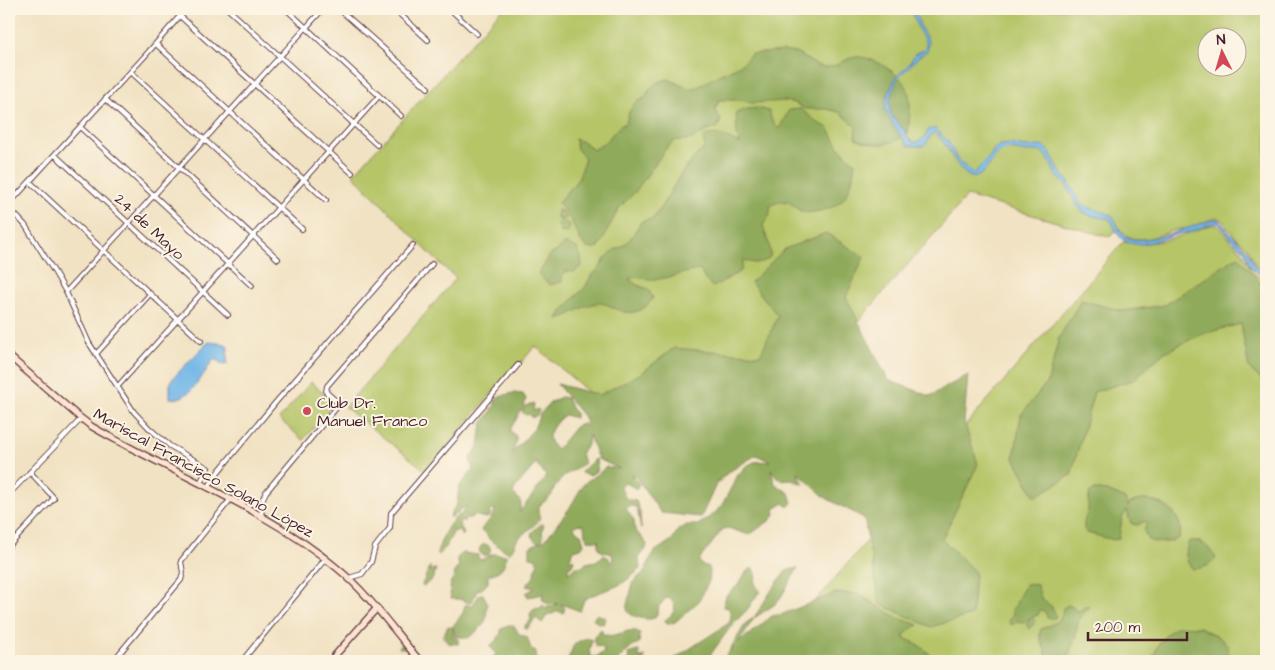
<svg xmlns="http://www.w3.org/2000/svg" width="1275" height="670" font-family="'Architects Daughter',sans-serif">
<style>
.green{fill:#b5c568;stroke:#80724a;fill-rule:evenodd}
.forest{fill:#90aa5c;stroke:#6d6444;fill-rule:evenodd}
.water{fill:#71b6e7;stroke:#5e6a89}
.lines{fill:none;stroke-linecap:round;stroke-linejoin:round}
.stream{stroke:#71b6e7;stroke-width:1}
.street-casing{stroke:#633c42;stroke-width:6}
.secondary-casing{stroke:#633c42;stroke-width:8}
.street{stroke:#fff;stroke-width:4}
.secondary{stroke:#fde4d0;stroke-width:5.5}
.poi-dot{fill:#d1495b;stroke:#fcf5e5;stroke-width:2}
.labels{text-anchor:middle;stroke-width:4;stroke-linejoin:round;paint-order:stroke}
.street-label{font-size:16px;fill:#4a1f2b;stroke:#fcf5e5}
.poi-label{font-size:16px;fill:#4a1f2b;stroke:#fcf5e5;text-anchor:start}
</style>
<rect width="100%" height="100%" fill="#fcf5e5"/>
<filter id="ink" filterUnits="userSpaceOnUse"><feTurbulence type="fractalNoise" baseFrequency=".02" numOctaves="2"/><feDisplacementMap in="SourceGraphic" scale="10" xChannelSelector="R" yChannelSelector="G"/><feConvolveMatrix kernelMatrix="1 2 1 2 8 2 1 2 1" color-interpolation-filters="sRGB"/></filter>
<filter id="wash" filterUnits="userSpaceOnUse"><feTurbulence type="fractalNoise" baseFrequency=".0096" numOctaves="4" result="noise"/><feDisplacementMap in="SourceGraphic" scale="20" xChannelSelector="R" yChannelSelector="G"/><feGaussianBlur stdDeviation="1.12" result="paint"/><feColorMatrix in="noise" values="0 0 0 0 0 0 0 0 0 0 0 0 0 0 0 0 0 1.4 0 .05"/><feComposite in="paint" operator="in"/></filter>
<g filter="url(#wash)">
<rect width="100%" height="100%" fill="#f1e2c3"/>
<g class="green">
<path d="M502 9H1266V272L1256 266 1248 248 1236 238 1221 219 1216 218C1207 220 1199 225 1190 228 1185 229 1179 229 1174 230 1157 236 1132 248 1119 228L1108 237 967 196 708 495 535 346 520 364 518 363 426 471 345 407 456 278 438 262 353 175ZM1208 38H1238V68H1208Z"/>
<path d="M1210 225H1217L1220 227 1231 241 1241 250 1251 269 1259 277 1266 279V661H764L1123 242C1156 247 1180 236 1210 225Z"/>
<path d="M311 382 335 403 303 440 279 419Z"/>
</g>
<g class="forest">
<path d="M784 51C787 52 792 52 795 53 806 57 815 67 827 67 838 67 845 58 856 57 871 55 905 76 908 91 912 105 909 120 908 133 888 147 877 147 855 138L856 127 848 119 839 112 827 109H805L795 103 785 101 752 103 741 100H719L715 110 721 120 717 129C698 130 699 143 676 140L667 147 635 192 619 208 599 247 588 249 581 241 571 220 558 202 579 178 585 158 577 149 575 139 585 143 593 150C599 146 606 143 610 137 616 130 617 127 626 123L629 112 635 103 644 98 650 89 658 82 668 79C675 81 683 88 690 88 701 88 706 81 715 77 730 68 739 70 751 54Z"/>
<path d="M758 108 769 111 772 121 779 129 789 110 801 109 818 123 828 128 839 147 846 155 855 163C852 188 846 207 819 211 813 212 805 214 799 210 797 209 795 207 793 205 786 199 779 202 771 205L769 216 763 225C766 238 771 244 770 257 760 265 754 264 743 260L741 271 713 287 705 280 700 270C683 271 666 281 648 279 640 278 637 276 629 279L637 285 648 289 653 298C644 312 631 316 616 309 609 306 606 303 598 303 583 305 572 315 558 319L563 310 586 286 591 276 599 269 605 259 613 251 623 246 630 239 642 221 653 219C670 196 681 165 705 148L703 137C717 130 727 139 740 144L737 134 736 113 747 109Z"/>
<path d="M558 210 562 211 567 218 560 219 570 225 567 233 560 232V227L557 225 559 220 557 218Z"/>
<path d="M826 233 864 257 846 297 888 380 930 396 968 375 964 422 978 464 942 539 975 572 972 615 931 627 880 604 864 518 826 498 797 472 804 484 788 479 782 480 777 477 771 469 775 484 789 493 792 503 788 507 784 503 774 509 775 514 772 519 749 535 728 528 723 529 699 560 701 565 707 566 710 570 709 581 699 601 674 623 669 624 664 621C672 615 679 609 671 599L666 598 659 606 656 617C651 620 647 619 641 618 615 613 633 598 632 583L644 572 654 552 672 540 678 530 687 525H698L715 513 722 505 738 475 745 467 754 462 770 461 756 455 719 478 701 517 661 513 636 477 630 474 639 484 637 489 628 484 623 483 621 488 626 499 636 501 640 512 641 529 637 508 632 506H627V511L634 520 635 530 647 544 646 549 639 558 640 569C637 572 625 582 621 584 610 590 596 592 584 600L580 611 561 604 565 609 563 613 557 611 553 614H548L542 623 536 618 527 629H525V625L531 620 530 614 534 609 540 608 543 605 545 608 558 604 546 603 542 599 543 594 528 597 526 593 535 588 526 586 533 578 538 563 535 558 530 557V547L539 542 534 540 531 533 542 523 544 525 542 530 543 538 540 542 545 540 569 509 583 485 587 481 597 475 606 467 620 469 598 459 589 435 588 444 581 453 584 464 565 475 555 487 551 496 538 507V512L540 518C533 529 526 530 518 539 514 544 514 549 509 553 504 550 494 543 490 540 486 535 487 533 481 531 484 522 494 520 495 509L490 511V517L485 518 474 515 470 518H465L462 514 467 505 450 518 451 513 457 504 459 487 473 470 470 459 479 445 482 424 494 407 495 402 498 397 513 393 523 394 526 399 524 407 530 404H534L533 411 538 409 539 411 537 415 532 418 530 414 526 415 523 413V409L519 412C518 420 512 423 510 431 521 437 515 444 512 453L534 429 540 414 551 402 561 397 567 398 571 408 575 412V418L565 415C559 418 548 431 549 439 550 443 553 446 557 449L578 424H584L587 427 584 417 557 384 599 395 640 374 674 348 760 355 778 316 751 282 785 249ZM537 462 538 467 546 475 544 480 519 513C522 501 522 502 513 493L515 488ZM578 524 584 525 585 535 588 540 599 541 598 546 601 551 612 554 613 559 610 563 609 558 604 555 596 561 586 563 582 567H576L568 573V568L572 565 574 560 569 559 574 550 581 548 584 544 581 534 576 531 574 527Z"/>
<path d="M567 244 577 248 581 257 582 266 574 272 566 271 562 276V282L550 285 539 275V273L551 254 557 251 562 245Z"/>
<path d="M1238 256 1266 290V384L1249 368 1241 324 1202 334 1165 352 1133 380 1094 392 1071 475 1035 497 1014 458 1021 415 1048 381 1059 338 1081 300 1123 311 1165 305Z"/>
<path d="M596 459 597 471 590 475 581 473C582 470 593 461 596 459Z"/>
<path d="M1095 490C1105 489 1115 494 1125 499L1128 507 1129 504C1150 491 1188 511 1179 538 1171 543 1157 544 1148 540L1144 531 1147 523 1145 521 1138 525 1132 524 1129 519 1127 510 1122 518 1119 538 1114 540 1087 533 1084 529C1083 520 1087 516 1088 509 1089 503 1088 498 1090 492Z"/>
<path d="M460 514 465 521H461L459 523 464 534 462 536 460 534 462 532 454 531C452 536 442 553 439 555L437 553C442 538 447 524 460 514Z"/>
<path d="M1189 541C1204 540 1207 546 1216 558 1210 566 1203 568 1193 569 1184 560 1185 553 1189 541Z"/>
<circle cx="485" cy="550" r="5.5"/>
<path d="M463 553 478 555V558L481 560 492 554 506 555C506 567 499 573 488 575V583L482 589 477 590 473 600 469 603 459 599H451C450 597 450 583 451 581L455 577 454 572 459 566 457 558Z"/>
<path d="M430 566V571L433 569H436L432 580 423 586 422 585Z"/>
<path d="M752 568 756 573 755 584 761 593 759 592 747 610 731 626 706 661H671L729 623 731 618 729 608 723 607 726 596 738 585 747 571Z"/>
<path d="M798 568 781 597 774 605 754 618 738 643 772 616 783 614 836 593 858 594 898 618 919 625 910 629 903 637C915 644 928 648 934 661H721L734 647 729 651 746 623 754 618 773 588 787 570Z"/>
<path d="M1026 584 1037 585 1041 598 1052 607 1056 616 1055 618H1047L1046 613 1042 610H1040L1038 615 1032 617 1036 621 1029 629 1026 624 1031 617 1023 622 1018 621 1012 625 1009 623 1010 618 1013 614 1012 609 1016 605 1017 600Z"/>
<path d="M480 594H483L488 604C485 610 488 613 486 619 483 627 474 634 468 638L455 636 453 626 463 613 465 605H473Z"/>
<path d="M1068 605 1073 607 1076 611 1081 610 1085 606 1090 607 1079 618 1075 639 1066 661H1046C1049 649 1036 641 1041 629 1053 624 1062 622 1063 608Z"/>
<path d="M597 614 606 618 603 624 598 623 593 619Z"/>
<path d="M511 625 515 627 519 634 527 637 531 649 536 652 537 661H498L492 660 493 657 497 654 490 647C494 640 502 638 501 629Z"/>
<path d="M448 626 453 628V637L459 639 458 644 448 643 443 636Z"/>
<path d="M1178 626 1200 627 1220 638 1228 645 1229 655 1239 661H1257H1153C1155 646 1165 633 1178 626Z"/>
<path d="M601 629 603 634C617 640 628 625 640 633L639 643 630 648 617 661H566C576 648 567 645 587 638L592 640 589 651 591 657H596L605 651 602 647 596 646 594 641V636Z"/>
<path d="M402 640 415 658 412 661H396L407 655 408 652 405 648H399Z"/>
<path d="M637 651H639V657L645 656 644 661H640L639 659 637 661H629L628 654Z"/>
</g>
<g class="water">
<path d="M909 9H913C918 15 918 21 921 28 926 38 931 39 927 51L918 57 912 64 897 79 889 102 891 115 905 131 908 138 913 142H917L925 137 928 130 935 128 948 141 957 159 971 172 974 173 991 155 994 149 1000 145 1010 144 1025 147 1041 146 1045 147 1053 157 1059 170 1068 181 1082 205 1112 215C1117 222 1118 230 1124 235 1141 250 1196 223 1217 219L1220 220C1226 231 1236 238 1244 247 1255 257 1248 266 1266 274V277L1256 272 1250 266 1244 250 1232 240 1219 223C1208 223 1203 228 1193 231 1188 233 1183 233 1178 234 1162 238 1137 251 1122 239 1116 233 1114 226 1110 219 1102 217 1092 218 1085 213 1075 207 1072 194 1066 185 1063 181 1058 178 1055 174 1052 167 1049 156 1041 152 1036 150 1031 152 1026 152 1017 151 1009 147 1000 152 991 158 981 187 966 174 953 163 948 145 935 132 931 133 928 142 924 146H908L894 126 885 109 887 97 895 78 910 63 915 54 923 50 926 47C926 39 921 35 918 28 914 20 915 15 909 9Z"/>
<path d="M209 342 225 344 228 346 227 364 224 365 216 360H213C204 373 189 403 170 398V384L173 378 205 345Z"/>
</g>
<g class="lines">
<path class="stream" d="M1256 9 1266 17"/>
</g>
</g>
<g filter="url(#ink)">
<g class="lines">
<g class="street-casing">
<g id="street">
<path d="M228 9 377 145"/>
<path d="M286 9 401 116"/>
<path d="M339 9 428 88"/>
<path d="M394 9 428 40"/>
<path d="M450 9 477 34"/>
<path d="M180 16 352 173"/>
<path d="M156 44 326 200"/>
<path d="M131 72 302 229"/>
<path d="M105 99 278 259"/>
<path d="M80 127 252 286"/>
<path d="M55 155 228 315"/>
<path d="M30 182 201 341"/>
<path d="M9 204 144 57 186 9"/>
<path d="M9 208 25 225 55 273 66 292 89 343 134 412 150 429 170 446 208 468 200 483"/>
<path d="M66 292 323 9"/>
<path d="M96 354 150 294"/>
<path d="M118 386 379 96"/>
<path d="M208 488 218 472 276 402 413 245"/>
<path d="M9 494 81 419"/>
<path d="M261 517 263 498 266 492 337 407V402L326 392 327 386 432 264"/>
<path d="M9 546 54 498 30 472"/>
<path d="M349 578 362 574 371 562 375 547 390 528 391 513 518 365"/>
<path d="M113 661 181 580 183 573 181 561 230 500"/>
<path d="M242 661 326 558"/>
</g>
</g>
<g class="secondary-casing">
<g id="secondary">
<path d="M9 356 78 416 91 426C171 473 266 508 337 568 370 595 393 630 420 661"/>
<path d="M330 661 377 608"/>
</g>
</g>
<use href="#street" class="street"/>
<use href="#secondary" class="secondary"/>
</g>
</g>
<circle class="poi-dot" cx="307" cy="411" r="5"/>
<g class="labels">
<g class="street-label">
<text transform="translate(150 226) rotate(43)" y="6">24 de Mayo</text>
<text transform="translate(204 472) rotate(29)" y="6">Mariscal Francisco Solano López</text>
</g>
<g class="poi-label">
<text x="317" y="408">Club Dr.<tspan x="317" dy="18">Manuel Franco</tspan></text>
</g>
</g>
<rect width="1275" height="670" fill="none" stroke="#fcf5e5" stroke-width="30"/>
<g transform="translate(1222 52) rotate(355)"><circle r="24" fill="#fcf5e5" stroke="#b59f9b"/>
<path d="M0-4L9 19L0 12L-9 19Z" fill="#d1495b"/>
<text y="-8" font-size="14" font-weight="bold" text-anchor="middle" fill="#4a1f2b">N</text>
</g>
<path d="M1088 632v8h99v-8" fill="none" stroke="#4a1f2b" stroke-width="2.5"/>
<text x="1095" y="632" font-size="15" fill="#4a1f2b" stroke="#fcf5e5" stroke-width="4" paint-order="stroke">200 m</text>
</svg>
